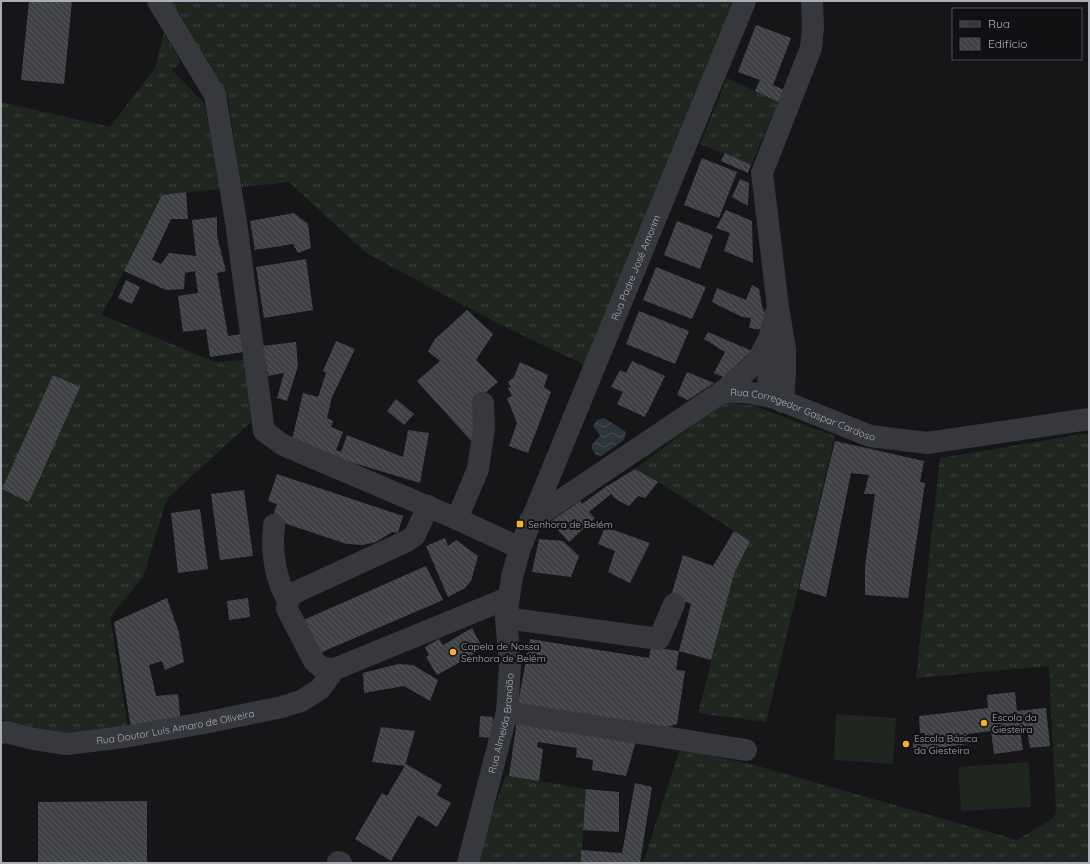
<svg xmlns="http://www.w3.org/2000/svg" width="1090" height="864" font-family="Quicksand,sans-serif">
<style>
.grass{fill:url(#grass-tufts)}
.pitch{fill:#1e261f}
.water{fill:url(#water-waves)}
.building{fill:url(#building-back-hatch)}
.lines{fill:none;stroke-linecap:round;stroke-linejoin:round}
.minor{stroke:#37383d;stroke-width:22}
.poi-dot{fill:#f2b134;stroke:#111113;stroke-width:1.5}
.labels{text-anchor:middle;stroke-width:4;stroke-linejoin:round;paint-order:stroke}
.street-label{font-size:10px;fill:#a8adb8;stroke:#111113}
.poi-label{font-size:10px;fill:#a8adb8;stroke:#111113;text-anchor:start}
</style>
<defs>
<pattern id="grass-tufts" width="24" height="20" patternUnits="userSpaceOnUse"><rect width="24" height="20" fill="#1e261f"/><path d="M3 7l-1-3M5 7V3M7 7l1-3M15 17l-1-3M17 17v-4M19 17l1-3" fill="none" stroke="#3c433d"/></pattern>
<pattern id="water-waves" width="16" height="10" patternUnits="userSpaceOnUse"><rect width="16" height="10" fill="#2c353c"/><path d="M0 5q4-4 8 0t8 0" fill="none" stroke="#485056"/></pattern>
<pattern id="building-back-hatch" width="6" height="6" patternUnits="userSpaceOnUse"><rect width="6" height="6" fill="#404145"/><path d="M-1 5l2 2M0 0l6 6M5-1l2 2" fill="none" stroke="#595a5e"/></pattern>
</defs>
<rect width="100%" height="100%" fill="#161618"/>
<g class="grass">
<path d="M168 1H735L587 366 501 325 366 253 289 182 241 187 228 98 197 51Z"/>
<path d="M164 33 181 62 172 70 204 103 221 189 162 195 102 315 215 362 244 360 247 379 251 422 167 499 143 577 110 617 128 728 67 735 3 720 1 718V102L110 127 155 68Z"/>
<path d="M727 78 778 102 751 165 700 144Z"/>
<path d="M724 402 755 406 835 436 766 722 698 713 734 574 750 541 658 482 635 469Z"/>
<path d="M1089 433V863H643L680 749 754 765 1017 840 1052 819 1056 813 1049 666 916 678 940 458Z"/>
<path d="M506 775 586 789 581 863H475Z"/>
</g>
<g class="pitch">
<path d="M836 714 896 718 893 764 834 760Z"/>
<path d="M1029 762 1031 807 961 811 958 767Z"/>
</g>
<path class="water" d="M604 418 626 432 624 440 601 456 596 455 592 449V445L600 435 593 426 597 420Z"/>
<g class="building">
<path d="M29 1H72L64 84 21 80Z"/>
<path d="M756 25 791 38 773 85 784 90 778 102 755 91 760 80 738 72Z"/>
<path d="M725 153 751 165 748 173 721 161Z"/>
<path d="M702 158 737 172 719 218 684 205Z"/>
<path d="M740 179 749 183 748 206 732 197Z"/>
<path d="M186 192 188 219H171L152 260 161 264 169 253 196 256 192 220 217 217V236L226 271 217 273 228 336 242 334 244 352 210 357 206 329 183 332 178 296 198 293 195 271 185 273 184 289 166 290 124 271 162 195Z"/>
<path d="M726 210 752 221 753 263 724 251 730 233 716 228Z"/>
<path d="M294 213 308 224 311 248 298 253 293 244 255 250 250 221Z"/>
<path d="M677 221 713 235 700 269 664 255Z"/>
<path d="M306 259 313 310 264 318 256 267Z"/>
<path d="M656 267 706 287 692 319 643 300Z"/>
<path d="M126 280 140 287 132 304 118 298Z"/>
<path d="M752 285 759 289 762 306 766 316 763 330 749 328 751 318 742 317 712 302 717 288 746 300Z"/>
<path d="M467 310 493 334 476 360 498 382 474 402 475 422 472 442 417 381 440 361 428 351 435 339Z"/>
<path d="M639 311 689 331 675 364 626 344Z"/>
<path d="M708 332 752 351 723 377 714 373 725 352 704 339Z"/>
<path d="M336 341 355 349 332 397 327 418 333 421 331 427 343 432 336 450 341 452 347 435 403 457 408 430 429 433 420 483 334 457 292 440 303 393 318 397 326 373 323 371Z"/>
<path d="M296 342 298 366 287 401 277 398 284 373 268 376 263 346Z"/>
<path d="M632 361 665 376 645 417 617 404 623 392 611 387 620 370 626 373Z"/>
<path d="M520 362 548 375 544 387 551 392 528 453 509 446 517 423 507 398 512 396 508 388 511 387 508 382 514 377Z"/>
<path d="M687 372 714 383 688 400 677 395Z"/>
<path d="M53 375 80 387 29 502 2 489Z"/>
<path d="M396 399 414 414 404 425 387 411Z"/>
<path d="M835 441 924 461 920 482 925 483 908 598 865 595V566L875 494H864L869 475 851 473 826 597 799 589Z"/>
<path d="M635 469 658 482 645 498 638 496 629 506 617 500 611 494 589 512 595 518 569 542 550 522 580 501 582 504 604 488Z"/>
<path d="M277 474 403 516 398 533 392 532 376 542 363 545 347 544 272 519 277 504 268 501Z"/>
<path d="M244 490 253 556 220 560 211 494Z"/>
<path d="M200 509 208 569 178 573 171 513Z"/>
<path d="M605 527 650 543 630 583 608 572 615 551 598 544Z"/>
<path d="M734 531 750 541 734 574 711 660 679 651 691 604 671 596 683 555 713 566Z"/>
<path d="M445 538 448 546 456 540 478 556 471 581 465 588 448 597 426 546Z"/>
<path d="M539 539 563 541 579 556 571 577 532 572Z"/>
<path d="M426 566 443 600 315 655 299 622Z"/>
<path d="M167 598 179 633 184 662 165 670 162 661 149 665 156 696 178 694 181 722 131 728 114 622Z"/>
<path d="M248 598 250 617 229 620 227 601Z"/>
<path d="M472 628 483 649 437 675 426 657 429 655 425 647 439 639 443 645Z"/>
<path d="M530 639 649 658 651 647 679 651 676 670 685 671 677 724 658 730 517 709Z"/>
<path d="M398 664 413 665 438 680 430 701 404 686 364 693 363 673Z"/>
<path d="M1015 692 1017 711 1046 708 1050 746 1030 748 1027 730H1020L1023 750 994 754 991 731 968 734 969 744 913 751V741L925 739V733H920L919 716 988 708 987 695Z"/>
<path d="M480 716 493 717 492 738 479 737Z"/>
<path d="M517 720 636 741 626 776 592 770 593 760 576 757 577 748 538 742 537 747 543 749 539 781 509 776Z"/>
<path d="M381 727 415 731 405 766 372 762Z"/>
<path d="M406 764 442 785 437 795 451 803 437 827 418 815 391 861 355 839 382 793 387 796Z"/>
<path d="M635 783 652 787 640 863H581V850L622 853Z"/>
<path d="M586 789 619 792V832L583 830Z"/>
<path d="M147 801V863H38V802Z"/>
</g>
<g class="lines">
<g class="minor">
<path d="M158 1 215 95 236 222 264 431 283 445 457 519 520 548"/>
<path d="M722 392 756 363 769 339 776 313"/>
<path d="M767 396 772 342"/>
<path d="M783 402 785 374V349L778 307 762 173 811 48 813 27 812 1"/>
<path d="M428 506 415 535 407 541 294 593 288 600 287 609 314 661 322 668 335 669 508 598"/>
<path d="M457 519 478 469 484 428 483 403"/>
<path id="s1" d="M530 521 722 392C741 391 757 393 775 398L870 436 927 443 1089 419"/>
<path d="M274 525C271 549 275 580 288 600"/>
<path d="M506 618 659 639 674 604"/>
<path d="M507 712 746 750"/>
<path id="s2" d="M1 733 6 732 34 739 67 744 124 737 209 722 282 707 301 701 320 689 335 669"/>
<path d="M338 862 341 863"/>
<path id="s3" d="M468 863 507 712 510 666 506 618 512 577 520 548 745 1"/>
</g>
</g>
<g class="poi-dot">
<rect x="516" y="520" width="8" height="8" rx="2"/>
<circle cx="453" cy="652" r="4"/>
<circle cx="984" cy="723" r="4"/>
<circle cx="906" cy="744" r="4"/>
</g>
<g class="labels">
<g class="street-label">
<text dy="4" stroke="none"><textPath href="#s3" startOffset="625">Rua Padre José Amorim</textPath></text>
<text dy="4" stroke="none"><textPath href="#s1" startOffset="316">Rua Corregedor Gaspar Cardoso</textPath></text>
<text dy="4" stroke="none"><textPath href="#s3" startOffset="144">Rua Almeida Brandão</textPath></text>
<text dy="4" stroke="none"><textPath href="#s2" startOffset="177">Rua Doutor Luís Amaro de Oliveira</textPath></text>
</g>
<g class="poi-label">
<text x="528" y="528">Senhora de Belém</text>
<text x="461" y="650">Capela de Nossa<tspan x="461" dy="12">Senhora de Belém</tspan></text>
<text x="992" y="721">Escola da<tspan x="992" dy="12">Giesteira</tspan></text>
<text x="914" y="742">Escola Básica<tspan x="914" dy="12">da Giesteira</tspan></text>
</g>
</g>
<rect width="1090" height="864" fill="none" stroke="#a8adb8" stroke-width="4"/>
<rect x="952" y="8" width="130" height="52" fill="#111113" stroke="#4d4f55"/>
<rect x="960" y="21" width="20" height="6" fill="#37383d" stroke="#4d4f55"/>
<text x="988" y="28" font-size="12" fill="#a8adb8">Rua</text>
<rect x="960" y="38" width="20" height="12" fill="url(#building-back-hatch)" stroke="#4d4f55"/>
<text x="988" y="48" font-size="12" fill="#a8adb8">Edifício</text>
</svg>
